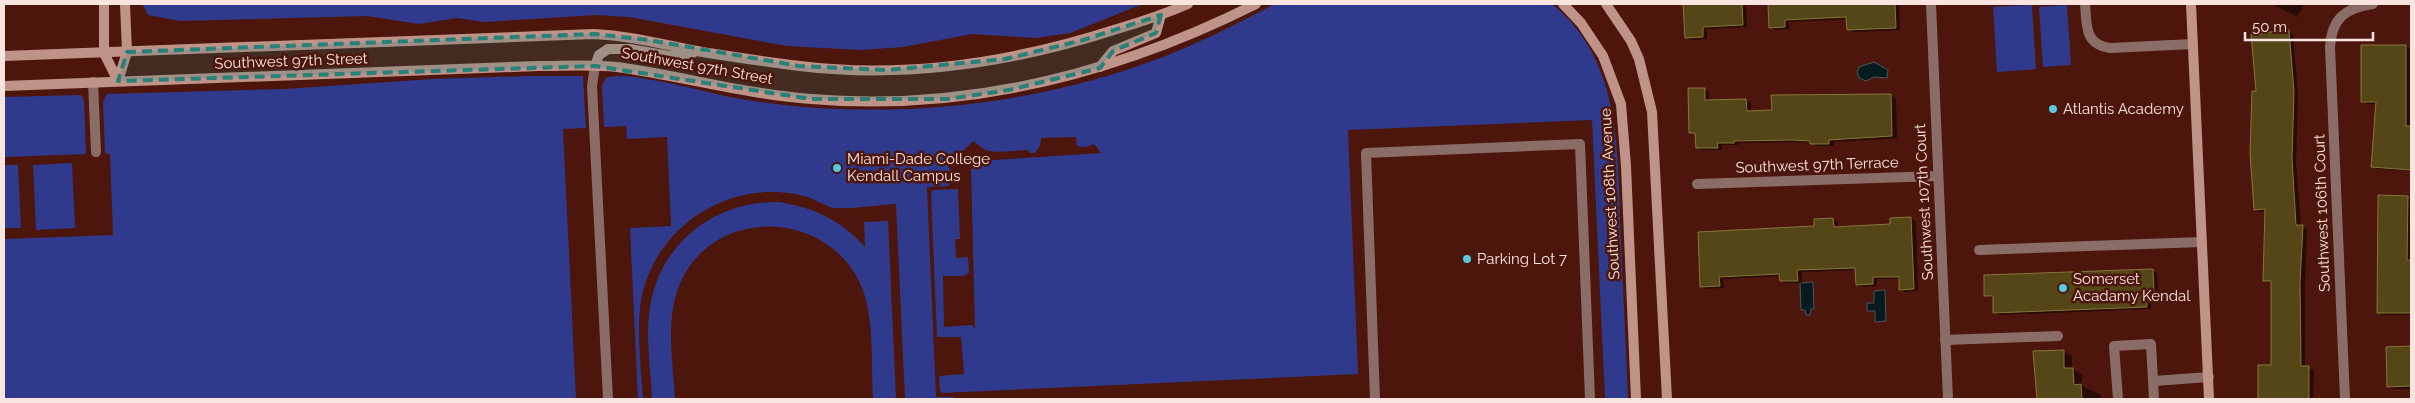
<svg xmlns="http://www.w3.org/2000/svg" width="2415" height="403" font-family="Raleway,sans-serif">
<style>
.green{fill:#303a8c}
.water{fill:#061b1f;stroke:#4f5759}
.shadow{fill:#0007}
.building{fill:#544617;stroke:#887639}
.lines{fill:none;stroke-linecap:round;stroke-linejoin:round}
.lane{stroke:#8a6d67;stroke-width:10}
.street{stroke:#8a6d67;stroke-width:10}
.secondary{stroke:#bf9388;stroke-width:10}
.marked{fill:#268179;fill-opacity:0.2;stroke:#268179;stroke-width:4;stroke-dasharray:10 6;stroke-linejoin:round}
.poi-dot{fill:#56c9e1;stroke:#4c160c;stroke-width:2}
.labels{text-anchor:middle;stroke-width:5;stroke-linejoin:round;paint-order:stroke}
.street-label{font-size:15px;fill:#fae4df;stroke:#4c160c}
.poi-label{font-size:15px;fill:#fae4df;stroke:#4c160c;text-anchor:start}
</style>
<rect width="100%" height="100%" fill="#4c160c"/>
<g class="green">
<path d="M142 4H1143L1070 33 1036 38 972 34 903 47 860 50 787 46 629 17 597 15 484 22 457 18 419 24 367 16 180 21 148 15Z"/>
<path d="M1275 4H1552C1624 62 1617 157 1621 240 1623 293 1626 346 1628 399H1605L1592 120 1348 130 1358 374 942 393 940 391 939 376 964 374 961 337H937L931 193 933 190 958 189 960 239H955L956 258 968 257 969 273 963 276H943L944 327 972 325 975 329 971 169 979 161 1101 153 1094 144 1086 147 1077 146 1076 137 1041 138 1040 146 1035 153H1030L1028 150 996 152 985 150 973 141 948 167 957 176 948 186 927 187 936 397H954L955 399H905L896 204C876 205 855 209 835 208 827 207 818 201 810 198 799 194 785 192 773 192 707 191 647 242 640 308 637 338 641 369 643 399H638L630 228 671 226 667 137 627 139 626 126 604 127 602 86 606 78C626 69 709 94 736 98 763 103 790 106 818 108 935 115 1053 99 1163 57 1202 42 1238 23 1275 4Z"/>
<path d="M2032 5 2036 69 1997 72 1993 7Z"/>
<path d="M2067 5 2071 65 2043 67 2039 7Z"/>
<path d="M528 76H583L586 128 563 129 576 399H4V239L113 235 110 154 105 153 103 102 107 94 284 89 432 79Z"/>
<path d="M81 95 84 100 86 154 4 157V97Z"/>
<path d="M72 163 75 228 36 230 33 165Z"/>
<path d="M18 165 21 228H4V165Z"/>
<path d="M778 202C813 207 841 220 865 247L864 222 888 221 896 399H873C871 364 875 315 860 283 826 211 718 206 682 279 664 316 673 360 675 399H652C651 372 646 343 649 315 655 248 711 201 778 202Z"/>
</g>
<g class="water">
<path d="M1874 62 1888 70 1887 78 1874 77 1866 81 1859 78 1857 72 1859 67Z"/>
<path d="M1813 282 1814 309H1811L1810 315H1806L1805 310H1801L1800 283Z"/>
<path d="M1885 290 1886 321 1875 322V311H1867V303H1874V291Z"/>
</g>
<g class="shadow">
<path d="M1684 4H1746L1747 27 1707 29V39L1690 40 1686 37Z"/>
<path d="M1769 4H1899L1900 30 1853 32 1848 29V19L1789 22V29L1775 30 1770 27Z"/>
<path d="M2272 4H2304L2297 17Z"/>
<path d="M2289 32 2293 34 2298 96 2296 163 2301 226 2307 229 2305 285V367L2314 370 2313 399H2259V366L2273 367 2272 283 2265 280 2266 211 2259 212 2255 209 2258 93Z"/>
<path d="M2406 46 2410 49 2411 171 2377 169 2373 166 2377 104H2367L2362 101Z"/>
<path d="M1704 89 1709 92V101L1746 100 1751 103V112H1773L1891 96 1896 98 1897 138 1834 142V146H1816L1811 143 1798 142 1738 143V145H1722V150H1702L1697 148V135L1690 132Z"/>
<path d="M2379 197 2411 199V315H2383L2378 312Z"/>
<path d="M1911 218 1916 221 1918 291 1905 292 1901 289 1900 279H1877V286L1862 287 1857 284V270L1802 272V283H1786L1781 281V276L1723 279 1724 288 1706 289 1701 286 1699 233 1815 227 1833 220 1838 222V228L1891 225Z"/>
<path d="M2152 270 2157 273 2158 293H2151V309L1999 315 1995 312 1994 298 1986 296Z"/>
<path d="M2411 347V389H2393L2388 386 2387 348Z"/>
<path d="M2063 351 2072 356V369L2082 374V386L2101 395V399H2037L2034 352Z"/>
</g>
<g class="building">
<path d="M1683 4H1742L1743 25 1703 27V37L1685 38Z"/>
<path d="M1768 4H1895L1896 28 1847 30 1846 17 1785 20V27L1769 28Z"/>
<path d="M2289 30 2294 92 2292 159 2296 225H2303L2300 282 2301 366H2309V399H2258V365H2271V281H2263L2265 209 2254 210 2250 153 2252 91H2256L2251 34Z"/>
<path d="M2361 45H2406V126H2411V170L2371 167 2376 102H2361Z"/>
<path d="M1688 88H1705V100L1746 99 1747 111 1772 110 1771 95 1891 94 1892 136 1829 140V144H1810V141L1792 140 1734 141V143H1717L1718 148H1696L1695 133H1689Z"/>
<path d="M2378 195 2408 196 2407 260H2411V313H2377Z"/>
<path d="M1911 217 1914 289 1899 290V277H1873V284L1856 285 1855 268 1797 270 1798 281H1780L1779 274 1719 277 1720 286 1700 287 1698 232 1814 226V219L1833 218 1834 227 1890 224V218Z"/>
<path d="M2153 269 2154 291H2146L2147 307 1993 313V296H1984V275Z"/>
<path d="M2411 346V386L2387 387 2386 347Z"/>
<path d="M2064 350V368H2073L2074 385 2081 384 2082 399H2037L2033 351Z"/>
</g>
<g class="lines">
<g class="lane">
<path d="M2085 4C2087 26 2084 44 2110 48L2193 44"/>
<path d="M595 66 592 86 608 399"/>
<path d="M93 82 96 152"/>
<path d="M1979 250 2202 242"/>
<path d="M1945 340 2058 336"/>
<path d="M2154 381 2209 377"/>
<path d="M1375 399 1366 153 1580 144 1590 399"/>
<path d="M2118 399 2114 346 2151 344 2154 399"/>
</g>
<g class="street">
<path d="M1931 4 1948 399"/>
<path d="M1697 184 1938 176"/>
<path d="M2345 399 2330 47C2332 18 2345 8 2373 4"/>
</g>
<g class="secondary">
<path d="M104 4V53L118 81"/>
<path d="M1563 4 1581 23 1603 56 1621 104 1626 166 1636 399"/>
<path d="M1606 4 1631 41 1639 59 1652 112 1667 399"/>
<path d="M2191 4 2209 399"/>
<path d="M4 56 594 34C633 36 664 45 702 52 734 57 767 62 800 66 906 79 1015 62 1117 29 1141 22 1165 14 1188 4"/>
<path d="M595 66 599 55 608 49H630L669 56 693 53"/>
<path d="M1100 67 1113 51 1156 33 1161 15"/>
<path d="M118 81 127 52 125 4"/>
<path d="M4 86 538 66C564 66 591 64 617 67 682 76 745 94 811 99 968 112 1116 74 1256 4"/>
</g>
</g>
<path class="marked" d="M1161 15 1156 33 1113 51 1100 68 1009 90 948 99H811L595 66 118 81 127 52 594 34 649 40 799 66 887 70 1005 59 1083 40Z"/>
<g class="poi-dot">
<circle cx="2053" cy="109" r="5"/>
<circle cx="837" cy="168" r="5"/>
<circle cx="1467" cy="259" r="5"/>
<circle cx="2063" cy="288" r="5"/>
</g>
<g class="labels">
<g class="street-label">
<text transform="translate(291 61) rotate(-2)" y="5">Southwest 97th Street</text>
<text transform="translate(697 66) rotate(10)" y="5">Southwest 97th Street</text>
<text transform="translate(1817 165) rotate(-2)" y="5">Southwest 97th Terrace</text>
<text transform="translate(1610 194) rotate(-93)" y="5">Southwest 108th Avenue</text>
<text transform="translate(1924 202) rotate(-93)" y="5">Southwest 107th Court</text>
<text transform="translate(2322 213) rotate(-92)" y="5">Southwest 106th Court</text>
</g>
<g class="poi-label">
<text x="2063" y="114">Atlantis Academy</text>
<text x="847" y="164">Miami-Dade College<tspan x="847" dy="17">Kendall Campus</tspan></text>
<text x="1477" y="264">Parking Lot 7</text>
<text x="2073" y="284">Somerset<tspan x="2073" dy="17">Acadamy Kendal</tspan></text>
</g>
</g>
<rect width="2415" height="403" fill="none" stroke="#fae4df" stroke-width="10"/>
<path d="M2245 32v8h128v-8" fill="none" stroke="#fae4df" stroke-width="2.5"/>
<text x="2252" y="32" font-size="15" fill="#fae4df" stroke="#4c160c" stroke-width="4" paint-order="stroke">50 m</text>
</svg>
